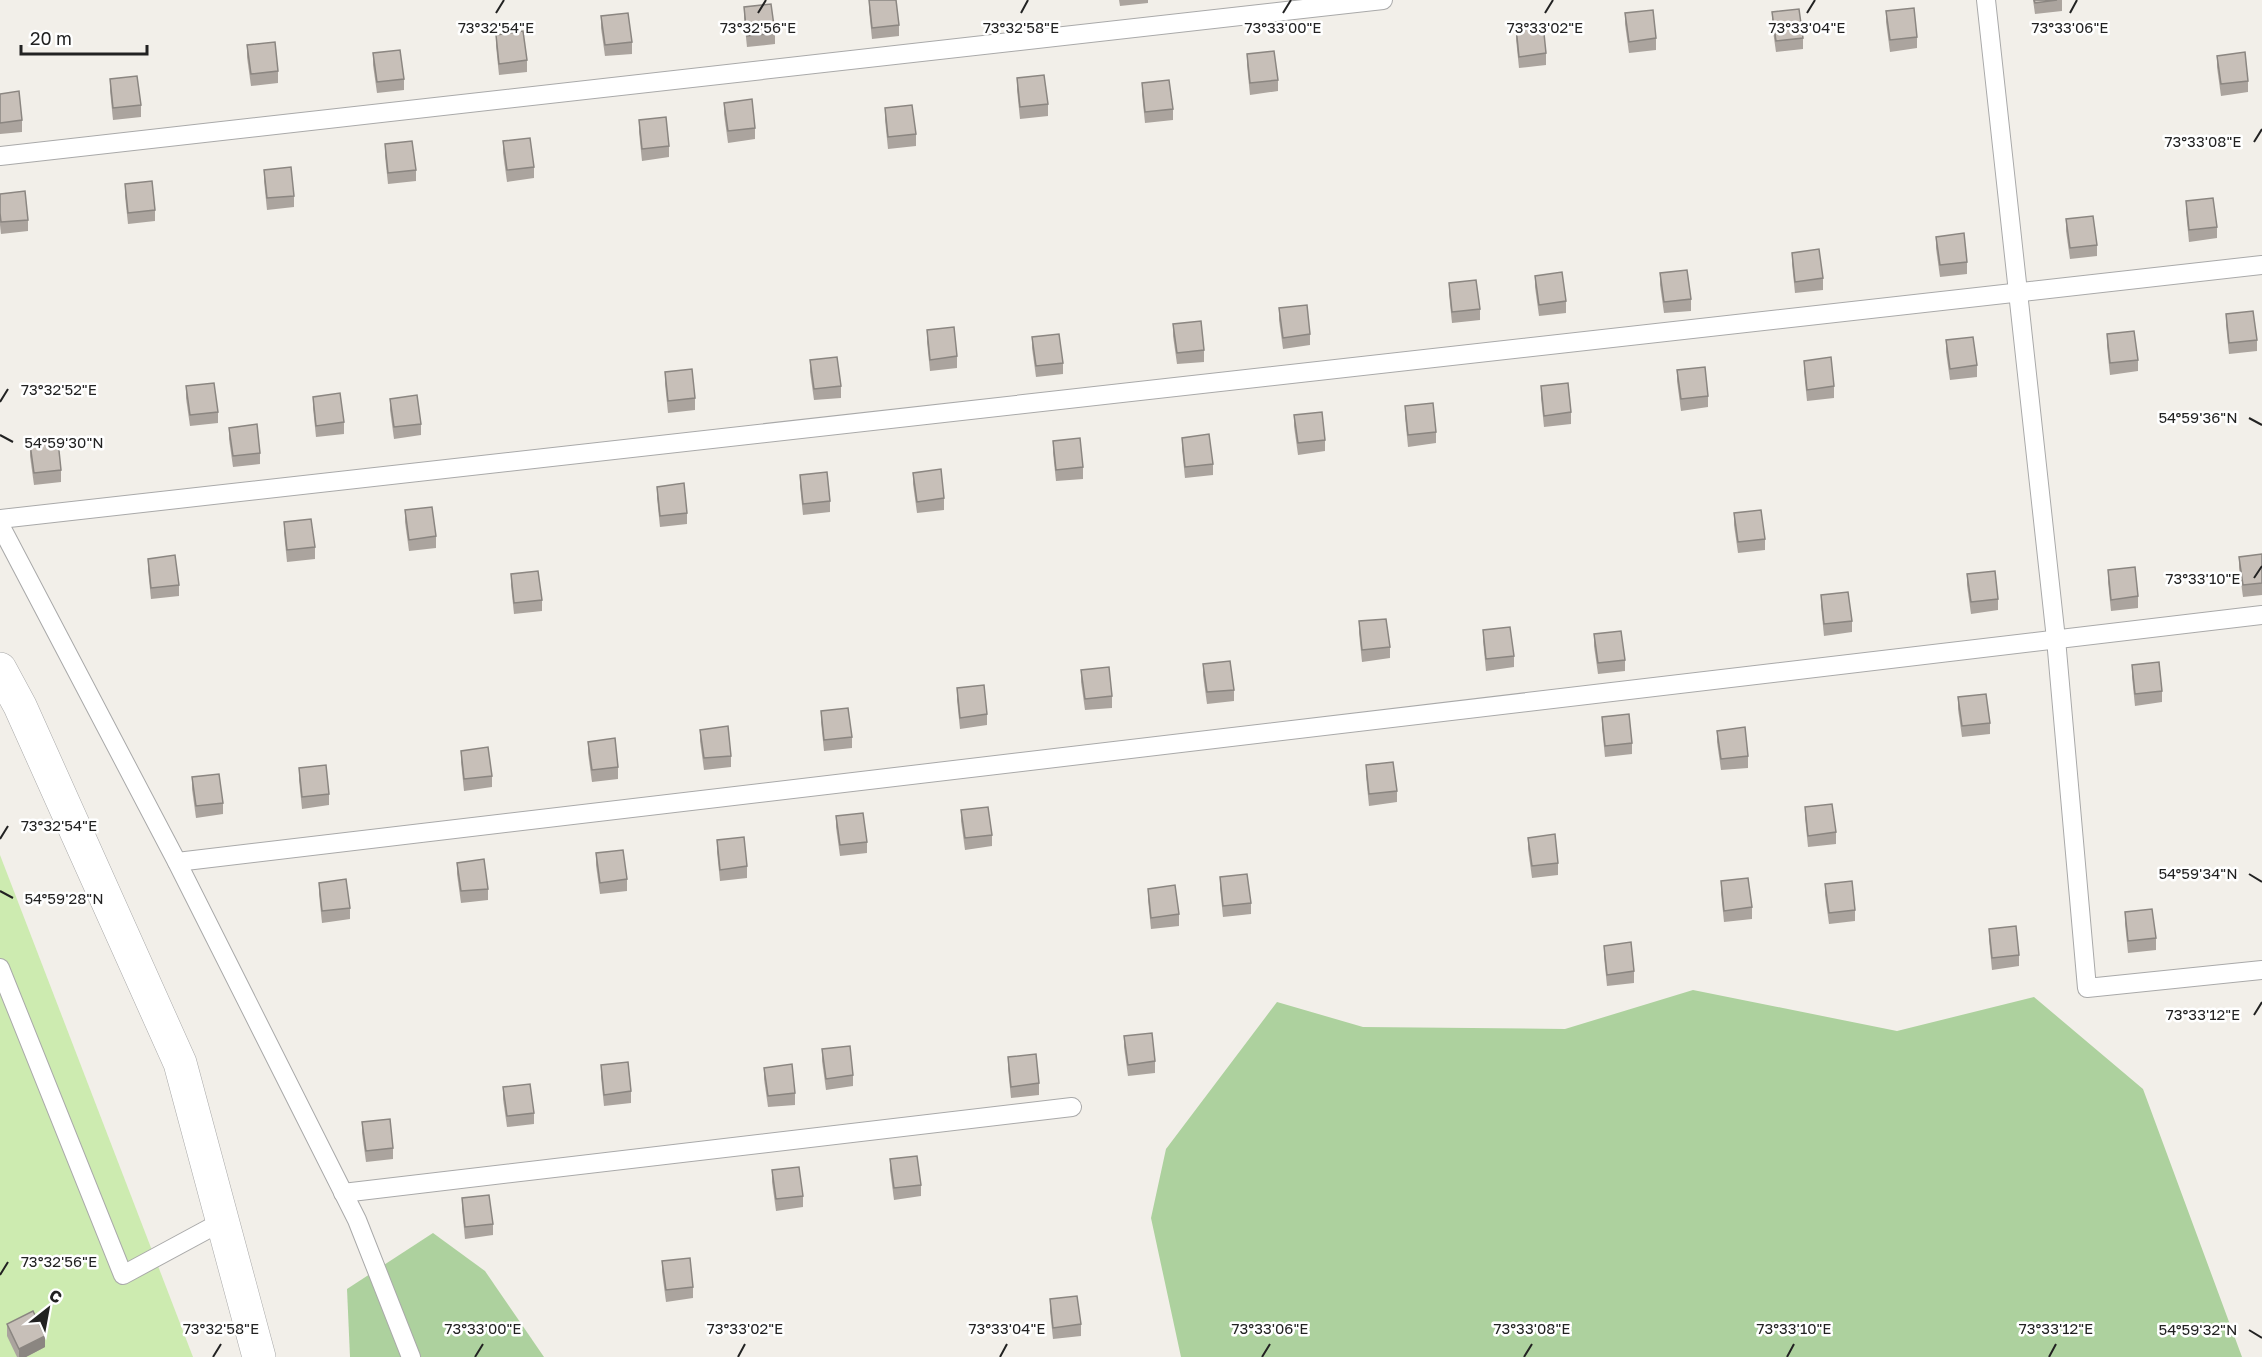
<svg xmlns="http://www.w3.org/2000/svg" width="2262" height="1357" font-family="'Golos Text',sans-serif">
<style>
.grass{fill:#cdebb0}
.forest{fill:#add19e}
.lines{fill:none;stroke-linecap:round;stroke-linejoin:round}
.lane-casing{stroke:#a9a9a9;stroke-width:20}
.street-casing{stroke:#a9a9a9;stroke-width:34}
.lane{stroke:#fff;stroke-width:18}
.street{stroke:#fff;stroke-width:33}
.wall{fill:#aba49e}
.shaded-wall{fill:#8b8681}
.building{fill:#c7bfb8;stroke:#8b8681;stroke-width:1.5}
.ticks{fill:none;stroke:#222;stroke-width:2}
.ticks-label{font-size:15px;text-anchor:middle;fill:#222;stroke:#fff;stroke-width:5;stroke-linejoin:round;paint-order:stroke}
</style>
<rect width="100%" height="100%" fill="#f2efe9"/>
<path class="grass" d="M0 855 193 1357H0Z"/>
<g class="forest">
<path d="M1693 990 1897 1031 2034 997 2143 1089 2242 1357H1181L1151 1218 1166 1149 1277 1002 1363 1027 1565 1029Z"/>
<path d="M433 1233 485 1271 544 1357H350L347 1289Z"/>
</g>
<g class="lines">
<g class="lane-casing">
<g id="lane">
<path d="M1986 0 2056 639 2087 988 2262 970"/>
<path d="M0 156 1383 0"/>
<path d="M0 519 2262 265"/>
<path d="M0 525 177 862 357 1220 411 1357"/>
<path d="M177 862 2262 615"/>
<path d="M0 968 123 1275 223 1221"/>
<path d="M343 1193 1072 1107"/>
</g>
</g>
<g class="street-casing">
<path id="street" d="M0 669 20 706 180 1063 259 1357"/>
</g>
<use href="#lane" class="lane"/>
<use href="#street" class="street"/>
</g>
<g class="wall">
<path d="M869 0 899 25V36L872 39 869 10Z"/>
<path d="M1119 0H1148V3L1120 6Z"/>
<path d="M2033 0H2062V11L2035 14Z"/>
<path d="M744 7 775 33V44L747 47 744 18Z"/>
<path d="M1886 11 1917 37V48L1890 52 1886 22Z"/>
<path d="M1772 12 1803 38V49L1776 52 1772 24Z"/>
<path d="M1625 13 1656 38V50L1629 53 1625 24Z"/>
<path d="M601 16 632 42V54L605 56 601 28Z"/>
<path d="M1516 27 1546 53V65L1519 68 1516 39Z"/>
<path d="M496 35 527 60V72L499 75 496 46Z"/>
<path d="M247 45 278 71V83L251 86 247 57Z"/>
<path d="M373 53 404 79V90L377 93 373 65Z"/>
<path d="M1247 54 1278 80V91L1250 95 1247 65Z"/>
<path d="M2217 56 2248 81V92L2221 96 2217 67Z"/>
<path d="M1017 78 1048 104V116L1020 119 1017 90Z"/>
<path d="M110 79 141 105V117L113 120 110 91Z"/>
<path d="M1142 83 1173 109V120L1145 123 1142 94Z"/>
<path d="M0 94 22 120V132L0 134Z"/>
<path d="M724 103 755 128V139L728 143 724 114Z"/>
<path d="M885 108 916 134V146L888 149 885 120Z"/>
<path d="M639 120 669 146V157L642 161 639 132Z"/>
<path d="M503 141 534 167V178L507 182 503 153Z"/>
<path d="M385 144 416 170V181L388 184 385 156Z"/>
<path d="M264 170 294 196V207L267 210 264 181Z"/>
<path d="M125 184 155 210V221L128 224 125 196Z"/>
<path d="M0 194 28 220V231L1 234 0 225Z"/>
<path d="M2186 201 2217 227V238L2189 242 2186 212Z"/>
<path d="M2066 219 2097 245V256L2070 259 2066 231Z"/>
<path d="M1936 237 1967 262V274L1940 277 1936 248Z"/>
<path d="M1792 253 1823 278V290L1795 293 1792 264Z"/>
<path d="M1660 273 1691 299V311L1664 313 1660 285Z"/>
<path d="M1535 276 1566 301V313L1539 316 1535 287Z"/>
<path d="M1449 283 1480 309V320L1452 323 1449 294Z"/>
<path d="M1279 308 1310 334V345L1283 349 1279 320Z"/>
<path d="M2226 314 2257 340V351L2229 354 2226 325Z"/>
<path d="M1173 324 1204 350V362L1177 364 1173 336Z"/>
<path d="M927 330 957 356V368L930 371 927 342Z"/>
<path d="M2107 334 2138 360V371L2110 375 2107 346Z"/>
<path d="M1032 337 1063 363V374L1036 377 1032 348Z"/>
<path d="M1946 340 1977 365V377L1950 380 1946 352Z"/>
<path d="M810 360 841 386V398L814 400 810 372Z"/>
<path d="M1804 361 1834 386V398L1807 401 1804 372Z"/>
<path d="M1677 370 1708 396V407L1681 411 1677 381Z"/>
<path d="M665 372 695 398V410L668 413 665 384Z"/>
<path d="M186 386 218 412V423L190 426 186 398Z"/>
<path d="M1541 386 1571 412V424L1544 427 1541 398Z"/>
<path d="M313 397 344 422V434L316 437 313 408Z"/>
<path d="M390 399 421 424V435L394 439 390 410Z"/>
<path d="M1405 406 1436 432V443L1408 447 1405 417Z"/>
<path d="M1294 415 1325 440V451L1298 455 1294 426Z"/>
<path d="M229 428 260 453V464L233 467 229 439Z"/>
<path d="M1182 438 1213 464V475L1185 478 1182 449Z"/>
<path d="M1053 441 1083 467V479L1056 481 1053 453Z"/>
<path d="M30 444 61 470V482L34 485 30 456Z"/>
<path d="M913 473 944 498V510L917 513 913 484Z"/>
<path d="M800 475 830 501V512L803 515 800 486Z"/>
<path d="M657 487 687 513V524L660 527 657 498Z"/>
<path d="M405 510 436 536V548L409 551 405 522Z"/>
<path d="M1734 513 1765 539V550L1738 553 1734 525Z"/>
<path d="M284 522 315 547V559L287 562 284 533Z"/>
<path d="M2262 554V595L2243 597 2239 568V557Z"/>
<path d="M148 559 179 585V596L151 599 148 570Z"/>
<path d="M2108 570 2138 596V608L2111 611 2108 582Z"/>
<path d="M511 574 542 600V611L514 614 511 585Z"/>
<path d="M1967 574 1998 599V610L1971 614 1967 585Z"/>
<path d="M1821 595 1852 621V632L1824 636 1821 606Z"/>
<path d="M1359 621 1390 647V658L1362 662 1359 633Z"/>
<path d="M1483 630 1514 656V667L1486 671 1483 641Z"/>
<path d="M1594 634 1625 660V671L1598 674 1594 646Z"/>
<path d="M1203 664 1234 690V701L1207 704 1203 675Z"/>
<path d="M2132 665 2162 691V702L2135 706 2132 677Z"/>
<path d="M1081 670 1112 696V708L1085 710 1081 682Z"/>
<path d="M957 688 987 714V725L960 729 957 700Z"/>
<path d="M1958 697 1990 723V734L1962 737 1958 709Z"/>
<path d="M821 711 852 737V748L824 751 821 722Z"/>
<path d="M1602 717 1632 743V754L1605 757 1602 728Z"/>
<path d="M700 730 731 756V767L704 770 700 741Z"/>
<path d="M1717 731 1748 756V768L1721 770 1717 742Z"/>
<path d="M588 742 618 767V779L592 782 588 753Z"/>
<path d="M461 751 492 776V787L464 791 461 762Z"/>
<path d="M1366 765 1397 791V802L1369 806 1366 776Z"/>
<path d="M299 768 329 794V805L302 809 299 780Z"/>
<path d="M192 777 223 803V814L196 818 192 789Z"/>
<path d="M1805 807 1836 832V844L1808 847 1805 818Z"/>
<path d="M961 810 992 835V846L965 850 961 821Z"/>
<path d="M836 816 867 842V853L840 856 836 827Z"/>
<path d="M1528 838 1558 863V875L1532 878 1528 849Z"/>
<path d="M717 840 747 866V878L720 881 717 852Z"/>
<path d="M596 853 627 879V891L600 894 596 865Z"/>
<path d="M457 863 488 889V900L461 903 457 874Z"/>
<path d="M1220 877 1251 903V914L1223 917 1220 888Z"/>
<path d="M1721 881 1752 907V919L1724 922 1721 893Z"/>
<path d="M319 883 350 908V919L322 923 319 894Z"/>
<path d="M1825 884 1855 910V921L1829 924 1825 895Z"/>
<path d="M1148 889 1179 914V926L1151 929 1148 900Z"/>
<path d="M2125 912 2156 938V950L2128 953 2125 924Z"/>
<path d="M1989 929 2019 955V966L1992 970 1989 940Z"/>
<path d="M1604 946 1634 971V983L1607 986 1604 957Z"/>
<path d="M1124 1036 1155 1061V1073L1128 1076 1124 1047Z"/>
<path d="M822 1049 853 1075V1086L826 1090 822 1061Z"/>
<path d="M1008 1057 1039 1083V1095L1011 1098 1008 1069Z"/>
<path d="M601 1065 631 1091V1103L604 1106 601 1077Z"/>
<path d="M764 1068 795 1093V1105L768 1107 764 1079Z"/>
<path d="M503 1087 534 1113V1124L507 1127 503 1099Z"/>
<path d="M362 1122 393 1148V1159L366 1162 362 1133Z"/>
<path d="M890 1159 921 1185V1196L894 1200 890 1170Z"/>
<path d="M772 1170 803 1196V1207L776 1211 772 1182Z"/>
<path d="M462 1198 493 1224V1235L465 1239 462 1209Z"/>
<path d="M662 1261 693 1287V1298L666 1302 662 1272Z"/>
<path d="M1050 1299 1081 1324V1336L1053 1339 1050 1311Z"/>
<path d="M7 1324 45 1347 26 1357H17L7 1336Z"/>
</g>
<path class="shaded-wall" d="M45 1336V1347L26 1357H19V1349Z"/>
<g class="building">
<path d="M869 0H896L899 25 872 28Z"/>
<path d="M2034 0H2057L2035 3Z"/>
<path d="M771 4 775 33 747 36 744 7Z"/>
<path d="M1914 8 1917 37 1890 40 1886 11Z"/>
<path d="M1799 9 1803 38 1776 41 1772 12Z"/>
<path d="M1653 10 1656 38 1629 42 1625 13Z"/>
<path d="M628 13 632 42 605 45 601 16Z"/>
<path d="M1543 24 1546 53 1519 57 1516 27Z"/>
<path d="M523 31 527 60 499 64 496 35Z"/>
<path d="M275 42 278 71 251 74 247 45Z"/>
<path d="M400 50 404 79 377 82 373 53Z"/>
<path d="M1274 51 1278 80 1250 83 1247 54Z"/>
<path d="M2245 52 2248 81 2221 84 2217 56Z"/>
<path d="M1044 75 1048 104 1020 107 1017 78Z"/>
<path d="M137 76 141 105 113 108 110 79Z"/>
<path d="M1169 80 1173 109 1145 112 1142 83Z"/>
<path d="M19 91 22 120 0 123V94Z"/>
<path d="M752 99 755 128 728 131 724 103Z"/>
<path d="M912 105 916 134 888 137 885 108Z"/>
<path d="M666 117 669 146 642 149 639 120Z"/>
<path d="M530 138 534 167 507 170 503 141Z"/>
<path d="M412 141 416 170 388 173 385 144Z"/>
<path d="M291 167 294 196 267 198 264 170Z"/>
<path d="M152 181 155 210 128 213 125 184Z"/>
<path d="M25 191 28 220 1 222 0 213V194Z"/>
<path d="M2213 198 2217 227 2189 230 2186 201Z"/>
<path d="M2093 216 2097 245 2070 248 2066 219Z"/>
<path d="M1964 233 1967 262 1940 265 1936 237Z"/>
<path d="M1819 249 1823 278 1795 282 1792 253Z"/>
<path d="M1687 270 1691 299 1664 302 1660 273Z"/>
<path d="M1562 272 1566 301 1539 305 1535 276Z"/>
<path d="M1476 280 1480 309 1452 312 1449 283Z"/>
<path d="M1307 305 1310 334 1283 338 1279 308Z"/>
<path d="M2253 311 2257 340 2229 343 2226 314Z"/>
<path d="M1201 321 1204 350 1177 353 1173 324Z"/>
<path d="M954 327 957 356 930 360 927 330Z"/>
<path d="M2134 331 2138 360 2110 363 2107 334Z"/>
<path d="M1059 334 1063 363 1036 366 1032 337Z"/>
<path d="M1973 337 1977 365 1950 369 1946 340Z"/>
<path d="M837 357 841 386 814 389 810 360Z"/>
<path d="M1831 357 1834 386 1807 390 1804 361Z"/>
<path d="M1705 367 1708 396 1681 399 1677 370Z"/>
<path d="M692 369 695 398 668 401 665 372Z"/>
<path d="M214 383 218 412 190 415 186 386Z"/>
<path d="M1568 383 1571 412 1544 416 1541 386Z"/>
<path d="M340 393 344 422 316 426 313 397Z"/>
<path d="M417 395 421 424 394 427 390 399Z"/>
<path d="M1433 403 1436 432 1408 435 1405 406Z"/>
<path d="M1322 412 1325 440 1298 443 1294 415Z"/>
<path d="M257 424 260 453 233 456 229 428Z"/>
<path d="M1209 434 1213 464 1185 467 1182 438Z"/>
<path d="M1080 438 1083 467 1056 470 1053 441Z"/>
<path d="M58 441 61 470 34 473 30 444Z"/>
<path d="M941 469 944 498 917 502 913 473Z"/>
<path d="M827 472 830 501 803 504 800 475Z"/>
<path d="M684 483 687 513 660 516 657 487Z"/>
<path d="M432 507 436 536 409 540 405 510Z"/>
<path d="M1761 510 1765 539 1738 542 1734 513Z"/>
<path d="M311 519 315 547 287 550 284 522Z"/>
<path d="M2262 554V583L2243 585 2239 557Z"/>
<path d="M175 555 179 585 151 588 148 559Z"/>
<path d="M2135 567 2138 596 2111 600 2108 570Z"/>
<path d="M538 571 542 600 514 603 511 574Z"/>
<path d="M1995 571 1998 599 1971 602 1967 574Z"/>
<path d="M1848 592 1852 621 1824 624 1821 595Z"/>
<path d="M1386 619 1390 647 1362 650 1359 621Z"/>
<path d="M1510 627 1514 656 1486 659 1483 630Z"/>
<path d="M1621 631 1625 660 1598 663 1594 634Z"/>
<path d="M1230 661 1234 690 1207 692 1203 664Z"/>
<path d="M2159 662 2162 691 2135 694 2132 665Z"/>
<path d="M1109 667 1112 696 1085 699 1081 670Z"/>
<path d="M984 685 987 714 960 718 957 688Z"/>
<path d="M1986 694 1990 723 1962 726 1958 697Z"/>
<path d="M848 708 852 737 824 740 821 711Z"/>
<path d="M1629 714 1632 743 1605 746 1602 717Z"/>
<path d="M728 726 731 756 704 758 700 730Z"/>
<path d="M1745 727 1748 756 1721 759 1717 731Z"/>
<path d="M615 738 618 767 592 770 588 742Z"/>
<path d="M488 747 492 776 464 779 461 751Z"/>
<path d="M1393 762 1397 791 1369 794 1366 765Z"/>
<path d="M326 765 329 794 302 797 299 768Z"/>
<path d="M219 774 223 803 196 806 192 777Z"/>
<path d="M1832 804 1836 832 1808 836 1805 807Z"/>
<path d="M988 807 992 835 965 838 961 810Z"/>
<path d="M863 813 867 842 840 845 836 816Z"/>
<path d="M1555 834 1558 863 1532 866 1528 838Z"/>
<path d="M744 837 747 866 720 870 717 840Z"/>
<path d="M623 850 627 879 600 883 596 853Z"/>
<path d="M484 859 488 889 461 891 457 863Z"/>
<path d="M1247 874 1251 903 1223 906 1220 877Z"/>
<path d="M1748 878 1752 907 1724 911 1721 881Z"/>
<path d="M346 879 350 908 322 911 319 883Z"/>
<path d="M1852 881 1855 910 1829 913 1825 884Z"/>
<path d="M1175 885 1179 914 1151 918 1148 889Z"/>
<path d="M2152 909 2156 938 2128 941 2125 912Z"/>
<path d="M2016 926 2019 955 1992 958 1989 929Z"/>
<path d="M1631 942 1634 971 1607 975 1604 946Z"/>
<path d="M1152 1033 1155 1061 1128 1065 1124 1036Z"/>
<path d="M850 1046 853 1075 826 1079 822 1049Z"/>
<path d="M1036 1054 1039 1083 1011 1087 1008 1057Z"/>
<path d="M628 1062 631 1091 604 1095 601 1065Z"/>
<path d="M792 1064 795 1093 768 1096 764 1068Z"/>
<path d="M530 1084 534 1113 507 1116 503 1087Z"/>
<path d="M390 1119 393 1148 366 1151 362 1122Z"/>
<path d="M917 1156 921 1185 894 1188 890 1159Z"/>
<path d="M799 1167 803 1196 776 1199 772 1170Z"/>
<path d="M489 1195 493 1224 465 1227 462 1198Z"/>
<path d="M690 1258 693 1287 666 1290 662 1261Z"/>
<path d="M1077 1296 1081 1324 1053 1328 1050 1299Z"/>
<path d="M33 1311 45 1336 19 1349 7 1324Z"/>
</g>
<path class="ticks" d="M496 13 504 0M758 13 766 0M1021 13 1028 0M1283 13 1291 0M1545 13 1553 0M1807 13 1815 0M2070 13 2077 0M2254 142 2262 129M0 402 8 389M2249 418 2262 425M0 435 13 442M2254 578 2262 566M0 839 8 826M2249 874 2262 882M0 891 13 898M2254 1015 2262 1002M0 1275 8 1262M2249 1330 2262 1338M213 1357 221 1344M475 1357 483 1344M738 1357 745 1344M1000 1357 1007 1344M1262 1357 1270 1344M1524 1357 1532 1344M1787 1357 1794 1344M2049 1357 2056 1344"/>
<g class="ticks-label">
<text x="496" y="33">73°32'54"E</text>
<text x="758" y="33">73°32'56"E</text>
<text x="1021" y="33">73°32'58"E</text>
<text x="1283" y="33">73°33'00"E</text>
<text x="1545" y="33">73°33'02"E</text>
<text x="1807" y="33">73°33'04"E</text>
<text x="2070" y="33">73°33'06"E</text>
<text x="2203" y="147">73°33'08"E</text>
<text x="59" y="395">73°32'52"E</text>
<text x="2198" y="423">54°59'36"N</text>
<text x="64" y="448">54°59'30"N</text>
<text x="2203" y="584">73°33'10"E</text>
<text x="59" y="831">73°32'54"E</text>
<text x="2198" y="879">54°59'34"N</text>
<text x="64" y="904">54°59'28"N</text>
<text x="2203" y="1020">73°33'12"E</text>
<text x="59" y="1267">73°32'56"E</text>
<text x="221" y="1334">73°32'58"E</text>
<text x="483" y="1334">73°33'00"E</text>
<text x="745" y="1334">73°33'02"E</text>
<text x="1007" y="1334">73°33'04"E</text>
<text x="1270" y="1334">73°33'06"E</text>
<text x="1532" y="1334">73°33'08"E</text>
<text x="1794" y="1334">73°33'10"E</text>
<text x="2056" y="1334">73°33'12"E</text>
<text x="2198" y="1335">54°59'32"N</text>
</g>
<g transform="translate(48 1309) rotate(31)" stroke="#ffffff" stroke-width="4.5" paint-order="stroke">
<path d="M0-4.5L10 22L0 15L-10 22Z" fill="#222222"/>
<text y="-9" font-size="16" font-weight="bold" text-anchor="middle" fill="#222222">С</text>
</g>
<path d="M21 45v9h126v-9" fill="none" stroke="#222222" stroke-width="3"/>
<text x="30" y="45" font-size="18" fill="#222222" stroke="#ffffff" stroke-width="4.5" paint-order="stroke">20 m</text>
</svg>
